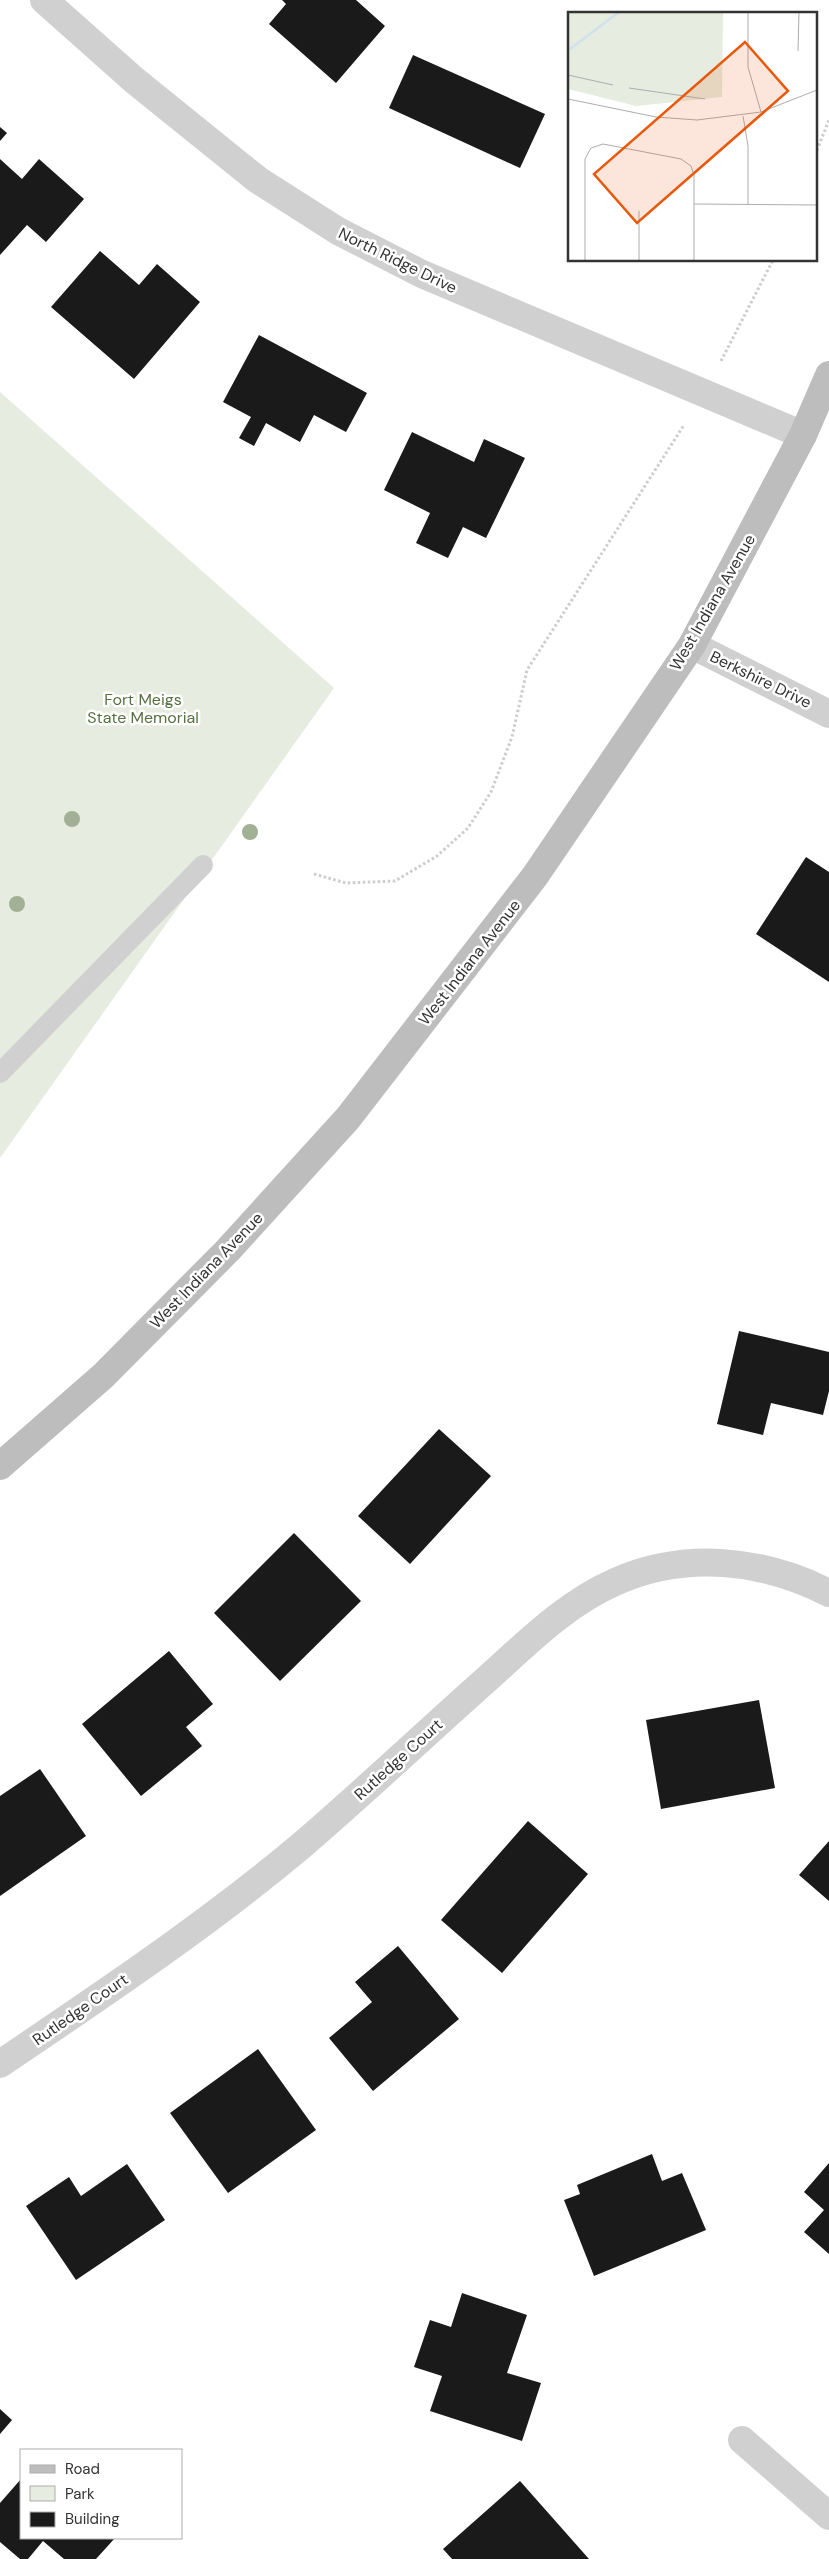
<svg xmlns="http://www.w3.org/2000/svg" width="829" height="2559" font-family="'DM Sans',sans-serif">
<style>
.green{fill:#e6ecdf}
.building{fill:#1a1a1a}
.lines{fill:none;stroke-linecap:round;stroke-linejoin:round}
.path{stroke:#cdcdcd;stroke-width:3;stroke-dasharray:2.5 2.5;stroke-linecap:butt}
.service{stroke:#d0d0d0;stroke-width:20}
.minor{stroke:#d0d0d0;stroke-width:28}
.secondary{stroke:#bdbdbd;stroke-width:28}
.tree{fill:#a2b095}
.labels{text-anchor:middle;stroke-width:5;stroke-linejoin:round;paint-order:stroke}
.street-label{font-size:16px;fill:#333;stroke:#fff}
.park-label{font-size:16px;fill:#56703f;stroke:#fff}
.inset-river{fill:none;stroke:#cfe2ee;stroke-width:2.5}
.inset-road{fill:none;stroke:#adadad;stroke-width:1}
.view{fill:#e8590c;fill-opacity:0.15;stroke:#e8590c;stroke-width:2.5}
.inset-edge{fill:none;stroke:#333;stroke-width:2.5}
</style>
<rect width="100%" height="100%" fill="#fff"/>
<path class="green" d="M0 392 334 688 0 1158Z"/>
<g class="building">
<path d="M282 0H356L385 26 336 83 269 24 286 4Z"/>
<path d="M413 55 545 114 520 168 389 108Z"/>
<path d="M0 127 7 133 0 141Z"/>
<path d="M0 159 22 179 39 159 84 199 46 242 27 225 0 255Z"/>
<path d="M100 251 139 285 157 264 200 302 134 379 51 307Z"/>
<path d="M259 335 367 393 346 432 314 415 300 442 266 423 254 446 239 438 251 417 223 402Z"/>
<path d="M412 432 474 462 484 439 525 458 486 538 463 527 448 558 416 543 430 513 384 490Z"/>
<path d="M806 857 829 872V982L756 934Z"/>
<path d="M739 1331 829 1352V1391L823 1415 771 1403 763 1435 717 1424Z"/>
<path d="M439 1429 491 1476 410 1564 358 1516Z"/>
<path d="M294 1533 361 1601 280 1681 214 1613Z"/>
<path d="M169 1651 213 1704 186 1727 202 1746 141 1796 82 1724Z"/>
<path d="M759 1700 775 1788 661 1809 646 1720Z"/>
<path d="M40 1769 86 1836 0 1896V1796Z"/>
<path d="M528 1821 588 1874 502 1973 441 1920Z"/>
<path d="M829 1841V1901L799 1875Z"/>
<path d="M398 1946 459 2019 373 2091 329 2038 372 2002 355 1982Z"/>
<path d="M258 2049 316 2130 228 2193 170 2113Z"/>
<path d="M652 2154 662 2181 682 2173 706 2230 594 2276 564 2200 580 2194 577 2185Z"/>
<path d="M829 2163V2254L804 2232 824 2210 804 2192Z"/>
<path d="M127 2164 165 2220 76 2280 26 2206 69 2177 81 2196Z"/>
<path d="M462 2293 527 2315 507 2373 541 2383 522 2441 430 2411 442 2376 414 2367 430 2320 451 2327Z"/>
<path d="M0 2409 12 2420 0 2434Z"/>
<path d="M21 2479V2538H115L96 2559H64L43 2541 28 2559H20L0 2542V2503Z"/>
<path d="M520 2481 589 2559H452L443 2549Z"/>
</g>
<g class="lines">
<g class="path">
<path d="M815 155 829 120"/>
<path d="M721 361 773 260"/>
<path d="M314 874 346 883 395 881 437 856 468 828 491 792 512 737 527 670 684 425"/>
</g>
<path class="service" d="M0 1073 203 865"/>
<g class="minor">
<path d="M44 0 134 80 258 180 338 231 422 274 803 435"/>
<path d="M692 645 829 714"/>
<path d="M0 2064C103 1994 207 1925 302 1845 365 1791 425 1734 487 1679 526 1644 565 1604 615 1582 685 1551 762 1559 829 1593"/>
<path d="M742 2440 829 2516"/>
</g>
<path class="secondary" d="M0 1466 103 1376 228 1250 348 1118 535 876 692 645 803 435 829 375"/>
</g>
<g class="tree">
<circle cx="72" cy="819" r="8"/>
<circle cx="250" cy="832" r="8"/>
<circle cx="17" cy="904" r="8"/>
</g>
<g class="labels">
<g class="street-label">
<text transform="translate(398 260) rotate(26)" y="6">North Ridge Drive</text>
<text transform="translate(712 602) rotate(-60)" y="6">West Indiana Avenue</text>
<text transform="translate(761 679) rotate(26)" y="6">Berkshire Drive</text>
<text transform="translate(469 962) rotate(-52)" y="6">West Indiana Avenue</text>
<text transform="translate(206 1270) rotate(-46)" y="6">West Indiana Avenue</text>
<text transform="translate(398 1759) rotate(-42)" y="6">Rutledge Court</text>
<text transform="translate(80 2009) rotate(-35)" y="6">Rutledge Court</text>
</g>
<g class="park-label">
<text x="143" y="705">Fort Meigs<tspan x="143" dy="18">State Memorial</tspan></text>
</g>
</g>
<g transform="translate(568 12)">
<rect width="249" height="249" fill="#fff"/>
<path d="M0 0H155L154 85 68 94 0 77Z" fill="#e6ecdf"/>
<path class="inset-river" d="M2 37 51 0"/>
<path class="inset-road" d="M180 0V55L193 100M230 39 231 0M0 63 45 73M61 76 137 87M0 87 88 105 129 108 193 100 249 78M175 104 180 134V192M126 192 249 193M17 248V147L23 136 35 132 113 147 123 154 126 163V248M71 248V199"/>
<path class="view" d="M177 30 220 79 69 211 26 162Z"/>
<rect width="249" height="249" class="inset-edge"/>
</g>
<rect x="20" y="2449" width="162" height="90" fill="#ffffff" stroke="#adadad"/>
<rect x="30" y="2465" width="25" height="8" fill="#bdbdbd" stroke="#adadad"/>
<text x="65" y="2474" font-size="15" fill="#333333">Road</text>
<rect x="30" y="2486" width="25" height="15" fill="#e6ecdf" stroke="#adadad"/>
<text x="65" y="2499" font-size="15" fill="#333333">Park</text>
<rect x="30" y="2512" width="25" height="15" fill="#1a1a1a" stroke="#adadad"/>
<text x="65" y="2524" font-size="15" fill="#333333">Building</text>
</svg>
